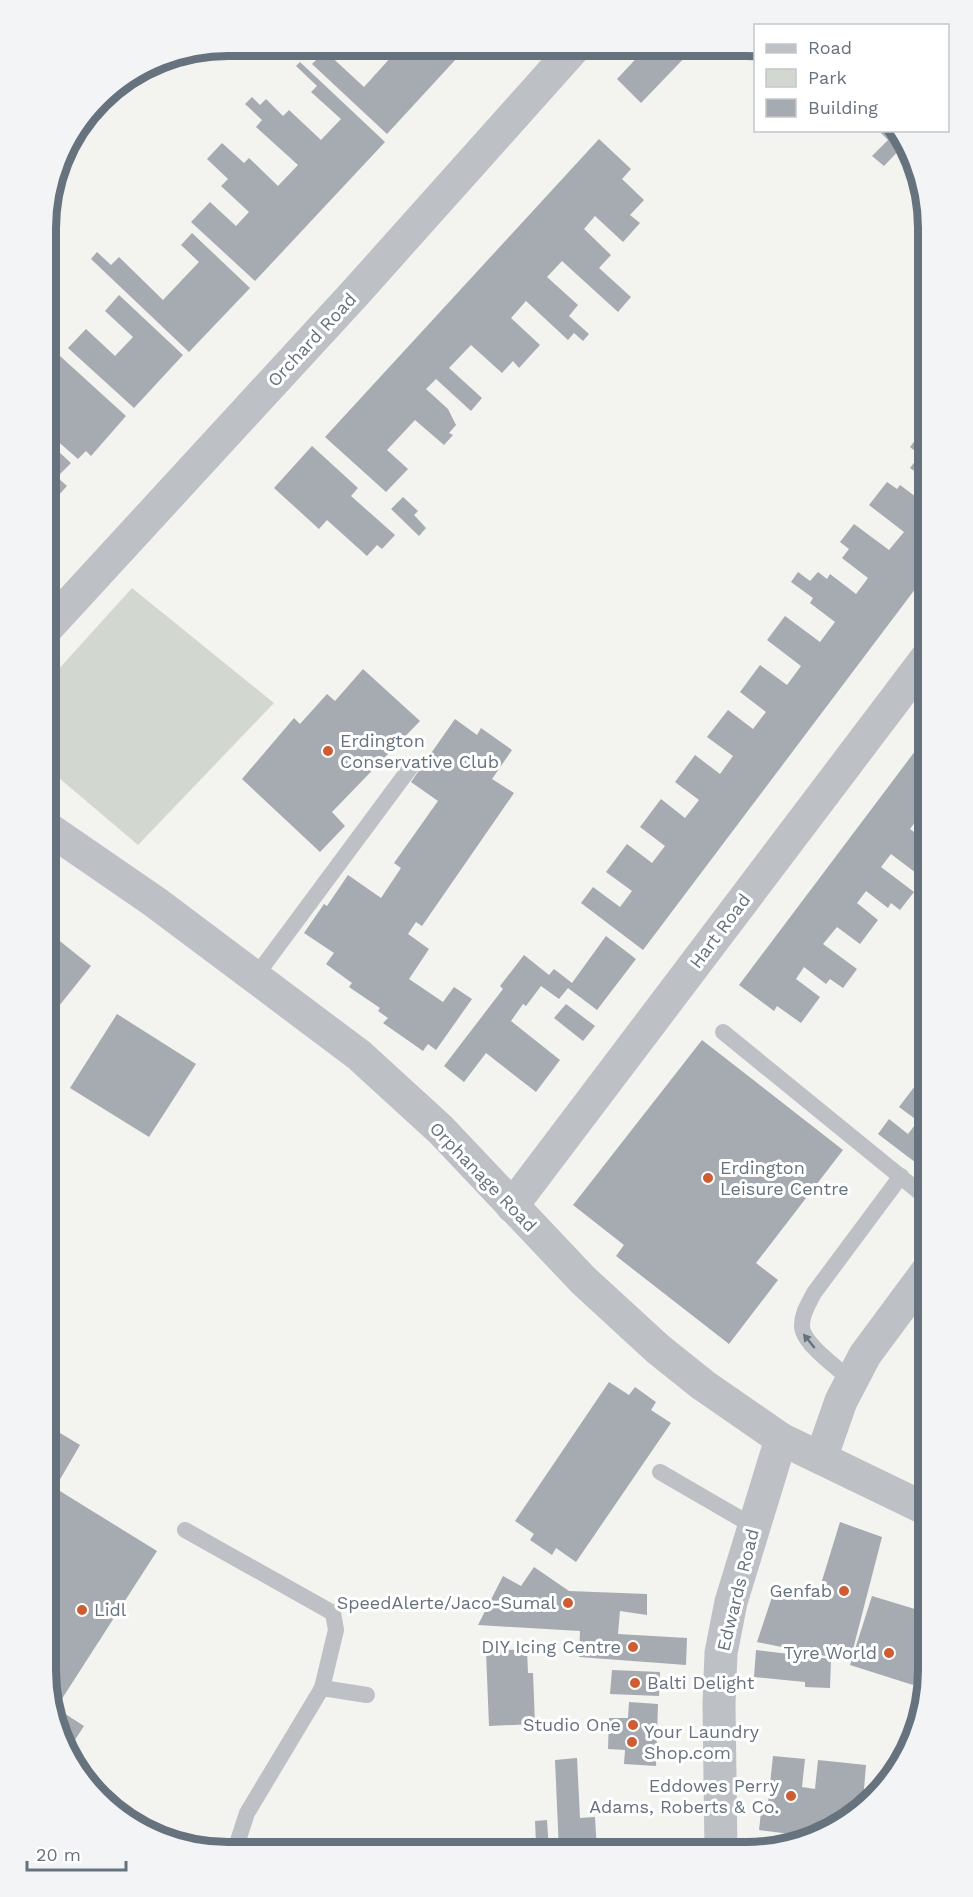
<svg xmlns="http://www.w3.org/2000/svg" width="973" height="1897" font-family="'Work Sans',sans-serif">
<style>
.green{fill:#d2d8d0}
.building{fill:#a5abb0}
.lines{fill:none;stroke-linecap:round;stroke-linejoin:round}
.lane{stroke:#bdc0c4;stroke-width:16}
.street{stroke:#bdc0c4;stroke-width:33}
.oneway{fill:#66727e}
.poi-dot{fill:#cf5d34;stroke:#fff;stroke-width:2}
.labels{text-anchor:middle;stroke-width:6;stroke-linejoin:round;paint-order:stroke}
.street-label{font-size:18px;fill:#66727e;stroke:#fff}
.poi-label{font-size:18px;fill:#66727e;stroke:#fff;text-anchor:end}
.rim{fill:none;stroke:#66727e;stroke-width:8}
</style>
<rect width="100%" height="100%" fill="#f3f3f0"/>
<path class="green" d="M132 588 274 703 138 845 46 767V683Z"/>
<g class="building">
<path d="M409 46H468L387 134 312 64 325 51 364 87 392 56 396 60Z"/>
<path d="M646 48H687L691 51 641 103 617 79Z"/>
<path d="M300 62 385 142 255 281 191 222 210 202 236 226 249 212 221 186 228 179 207 159 222 143 244 163 249 158 278 186 298 165 256 127 262 120 245 104 252 97 260 105 266 99 283 116 289 110 321 140 341 119 311 92 317 86 296 66Z"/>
<path d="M878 130H892L903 146 884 166 872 156 888 140Z"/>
<path d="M599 139 631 169 622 179 644 200 630 215 640 223 623 242 595 216 584 229 611 255 599 268 631 297 618 312 562 261 547 277 578 305 569 316 589 334 583 341 574 333 568 340 526 301 511 318 540 345 519 368 513 361 502 373 471 345 449 368 482 398 471 411 436 379 426 389 448 409 456 425 449 433 453 435 444 445 415 420 387 450 408 469 386 492 325 437Z"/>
<path d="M192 233 250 288 189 352 91 259 97 252 111 265 119 257 163 300 199 262 181 245Z"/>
<path d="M119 295 183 355 134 408 68 348 86 329 115 356 133 337 105 311Z"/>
<path d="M60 356 126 416 91 456 86 451 78 459 46 431V411L50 407 46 403V371Z"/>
<path d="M920 434 928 439V481L910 468 920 455 910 447Z"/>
<path d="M46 440 71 463 57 477 67 486 46 509Z"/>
<path d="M312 446 358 488 351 496 395 535 382 549 377 545 367 556 327 520 319 529 274 488Z"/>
<path d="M887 482 897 489 900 485 924 503 928 499V572L643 950 581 903 593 887 620 907 632 891 606 872 627 844 652 863 665 846 640 827 661 799 685 818 699 800 675 782 695 755 720 774 733 756 707 737 728 710 753 729 766 712 740 692 760 665 787 685 801 666 767 640 785 616 820 642 835 622 810 603 813 598 791 582 798 572 810 581 818 572 827 579 830 574 856 594 868 578 842 558 849 549 840 542 854 524 889 550 904 532 869 505Z"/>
<path d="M403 497 418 511 414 515 426 528 419 536 391 509Z"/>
<path d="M363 669 420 721 332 812 345 826 320 852 242 779 294 718 300 724 327 694 335 701Z"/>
<path d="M455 719 477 735 481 728 512 750 492 779 514 793 422 926 416 922 408 934 429 949 409 979 443 1002 454 987 472 999 436 1050 428 1044 423 1051 383 1023 388 1018 378 1011 380 1008 349 987 352 983 326 964 334 953 304 933 324 904 327 906 348 875 381 898 401 868 394 863 438 801 411 782Z"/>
<path d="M928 734V817L922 813 910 829 928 842V864L925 861 916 873 891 854 881 867 914 892 900 910 891 903 888 908 866 891 857 903 878 920 860 944 837 927 823 944 857 969 843 988 830 979 826 984 804 967 796 979 820 997 801 1023 777 1006 774 1011 739 985Z"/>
<path d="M46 930 91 966 59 1006 52 1000 46 1008Z"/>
<path d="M606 936 636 959 597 1010 568 988 559 999 541 986 526 1006 523 1004 511 1021 560 1060 536 1092 486 1053 464 1082 444 1066 503 989 500 986 524 955 549 975 554 969 572 983Z"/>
<path d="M566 1004 595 1026 583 1041 554 1018Z"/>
<path d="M117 1014 196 1064 149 1137 70 1088Z"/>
<path d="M702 1040 843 1150 756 1263 778 1280 729 1344 616 1256 624 1245 573 1205Z"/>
<path d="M918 1082 928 1090V1172L878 1134 889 1119 908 1134 918 1121 899 1107Z"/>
<path d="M609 1382 629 1395 635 1387 656 1402 651 1410 671 1423 576 1562 556 1548 552 1555 530 1540 534 1534 515 1521Z"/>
<path d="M45 1424 80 1445 55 1488 157 1551 56 1708 84 1726 69 1749 55 1728 45 1669Z"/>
<path d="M840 1522 882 1537 850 1661 757 1642 776 1585 817 1597Z"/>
<path d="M534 1567 569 1591 647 1594V1615L620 1611 618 1634 687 1638 686 1665 579 1657 580 1631 478 1625 503 1576 521 1586Z"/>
<path d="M872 1596 928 1613V1640L913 1685 850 1665Z"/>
<path d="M527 1649 528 1673H533L535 1724 489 1726 486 1651Z"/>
<path d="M756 1650 831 1659 830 1688 805 1687V1682L754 1677Z"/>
<path d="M612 1670 660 1672 659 1696 610 1694Z"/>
<path d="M629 1702 658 1704 656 1766 624 1764 625 1750 608 1749 609 1718H628Z"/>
<path d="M773 1756 805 1759 802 1787 815 1789 818 1760 866 1765 864 1789 879 1791 847 1821 815 1837 759 1830 762 1803H768Z"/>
<path d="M577 1758 580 1818 595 1817 597 1852 559 1851 555 1760Z"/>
<path d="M547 1820 549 1851H509V1844L536 1843 535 1821Z"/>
</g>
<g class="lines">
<g class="lane">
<path d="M255 977 413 764"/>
<path d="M723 1032 928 1199"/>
<path d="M852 1381C838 1368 801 1343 802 1325 802 1313 809 1303 814 1293L901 1176"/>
<path d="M660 1472 753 1526"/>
<path d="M185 1530 333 1613 336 1630 322 1688 247 1813 235 1850"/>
<path d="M322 1688 367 1695"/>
</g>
<g class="street">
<path d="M46 629 356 292 575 47"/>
<path d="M46 827 155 902 359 1055 441 1130 583 1280 658 1349 703 1385 781 1439 928 1510"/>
<path d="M512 1206 928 656"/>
<path d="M821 1458 841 1401 865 1355 928 1270"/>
<path d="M721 1852 719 1704 721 1653 731 1602 781 1439"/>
</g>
</g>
<defs><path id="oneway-solid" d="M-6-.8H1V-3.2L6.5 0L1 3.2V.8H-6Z" transform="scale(1.5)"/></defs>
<use class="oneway" href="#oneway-solid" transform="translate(809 1341) rotate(-129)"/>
<g class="poi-dot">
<circle cx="328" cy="751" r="6"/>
<circle cx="708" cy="1178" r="6"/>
<circle cx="844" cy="1591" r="6"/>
<circle cx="568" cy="1603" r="6"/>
<circle cx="82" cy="1610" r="6"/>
<circle cx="633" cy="1647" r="6"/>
<circle cx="889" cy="1653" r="6"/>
<circle cx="635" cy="1683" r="6"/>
<circle cx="633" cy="1725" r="6"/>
<circle cx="632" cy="1742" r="6"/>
<circle cx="791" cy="1796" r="6"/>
</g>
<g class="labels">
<g class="street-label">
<text transform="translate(312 340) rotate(-47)" y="6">Orchard Road</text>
<text transform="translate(720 931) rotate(-53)" y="6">Hart Road</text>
<text transform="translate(483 1177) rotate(46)" y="6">Orphanage Road</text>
<text transform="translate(738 1590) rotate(-76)" y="6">Edwards Road</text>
</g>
<g class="poi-label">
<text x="340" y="747" text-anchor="start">Erdington<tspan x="340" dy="21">Conservative Club</tspan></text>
<text x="720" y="1174" text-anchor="start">Erdington<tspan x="720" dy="21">Leisure Centre</tspan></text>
<text x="832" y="1597">Genfab</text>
<text x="556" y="1609">SpeedAlerte/Jaco-Sumal</text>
<text x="94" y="1616" text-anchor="start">Lidl</text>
<text x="621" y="1653">DIY Icing Centre</text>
<text x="877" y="1659">Tyre World</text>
<text x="647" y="1689" text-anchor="start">Balti Delight</text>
<text x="621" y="1731">Studio One</text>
<text x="644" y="1738" text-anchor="start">Your Laundry<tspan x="644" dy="21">Shop.com</tspan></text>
<text x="779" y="1792">Eddowes Perry<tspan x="779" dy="21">Adams, Roberts &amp; Co.</tspan></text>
</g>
</g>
<path d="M0 0H973V1897H0ZM228 56H746A172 172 0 0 1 918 228V1670A172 172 0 0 1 746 1842H228A172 172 0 0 1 56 1670V228A172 172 0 0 1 228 56Z" fill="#f3f4f5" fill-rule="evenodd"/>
<path class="rim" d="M228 56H746A172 172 0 0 1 918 228V1670A172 172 0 0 1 746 1842H228A172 172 0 0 1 56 1670V228A172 172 0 0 1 228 56Z"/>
<rect x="754" y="24" width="195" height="108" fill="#ffffff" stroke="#c2c7cb" stroke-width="1.5"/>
<rect x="766" y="44" width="30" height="9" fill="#bdc0c4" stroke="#c2c7cb" stroke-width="1.5"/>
<text x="808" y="54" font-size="18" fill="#66727e">Road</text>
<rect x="766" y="69" width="30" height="18" fill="#d2d8d0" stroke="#c2c7cb" stroke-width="1.5"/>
<text x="808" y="84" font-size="18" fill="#66727e">Park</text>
<rect x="766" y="99" width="30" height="18" fill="#a5abb0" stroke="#c2c7cb" stroke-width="1.5"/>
<text x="808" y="114" font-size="18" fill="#66727e">Building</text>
<path d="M27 1861v9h99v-9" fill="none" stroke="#66727e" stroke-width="3"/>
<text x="36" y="1861" font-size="18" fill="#66727e" stroke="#ffffff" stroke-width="4.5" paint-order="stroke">20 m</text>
</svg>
